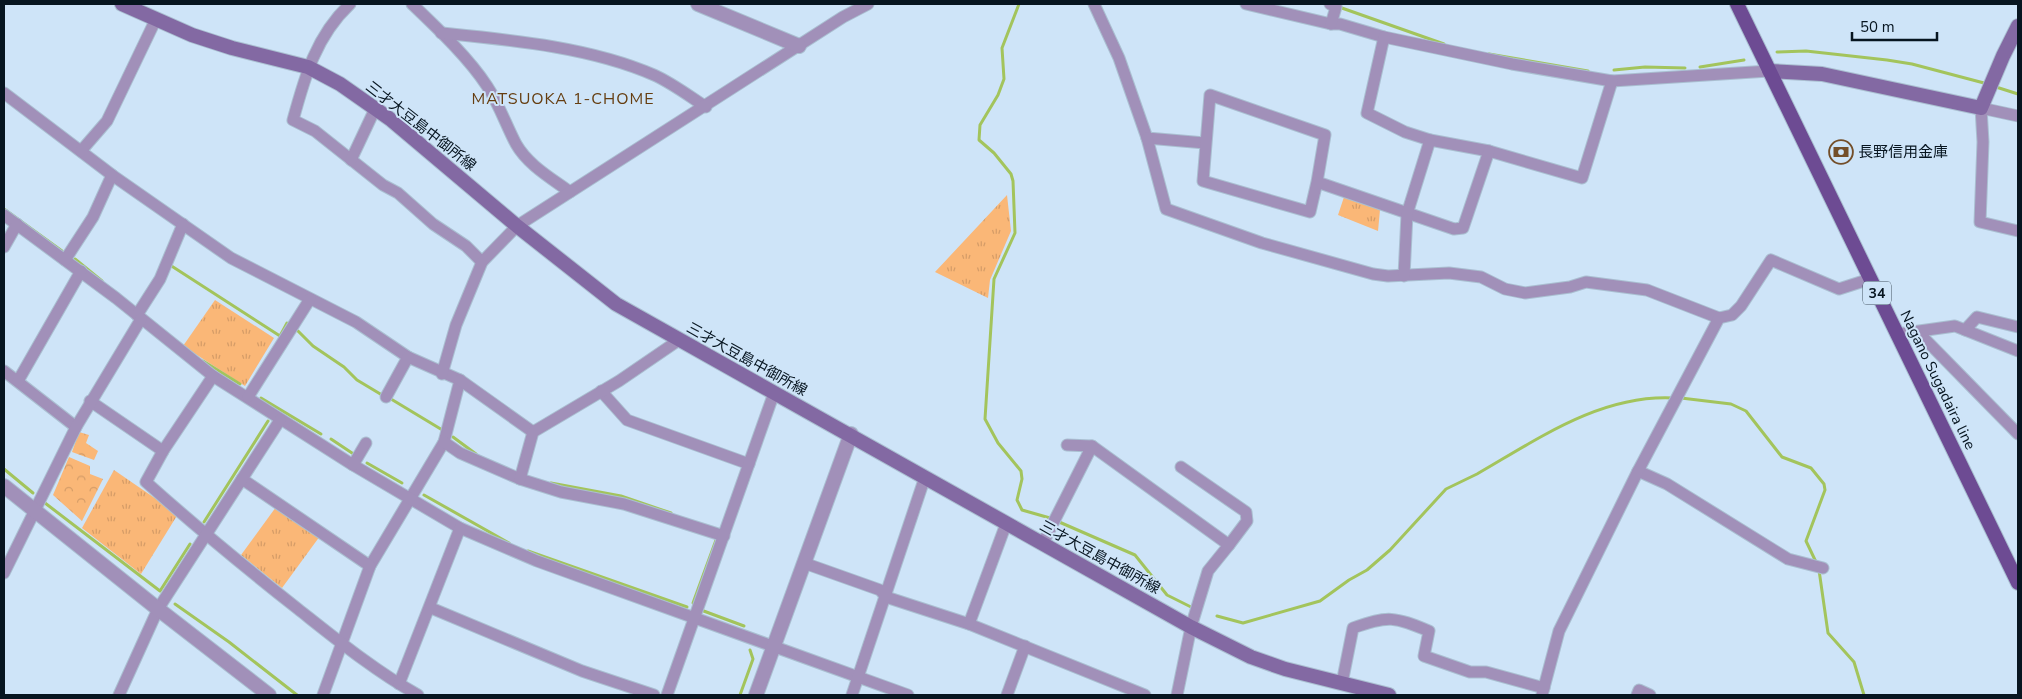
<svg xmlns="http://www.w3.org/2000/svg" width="2022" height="699" font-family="'Nunito Sans','Noto Sans JP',sans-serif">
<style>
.grass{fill:url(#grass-tufts)}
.forest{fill:url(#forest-crowns)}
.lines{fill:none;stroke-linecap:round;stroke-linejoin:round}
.stream{stroke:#a3c45c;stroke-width:3}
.minor-casing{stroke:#aabfd1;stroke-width:13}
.tertiary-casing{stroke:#aabfd1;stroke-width:16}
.secondary-casing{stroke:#aabfd1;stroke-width:16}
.primary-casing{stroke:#aabfd1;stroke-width:16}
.minor{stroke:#a190b9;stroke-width:11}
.tertiary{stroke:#a190b9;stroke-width:14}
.secondary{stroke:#8369a3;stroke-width:14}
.primary{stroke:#6d4b93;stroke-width:14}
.labels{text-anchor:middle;stroke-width:4;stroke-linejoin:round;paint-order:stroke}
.shield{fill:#cee4f8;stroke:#435361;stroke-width:1}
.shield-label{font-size:14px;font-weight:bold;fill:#071520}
.street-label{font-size:15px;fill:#071520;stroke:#cee4f8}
.poi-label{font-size:15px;fill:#071520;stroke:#cee4f8;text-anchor:start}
.neighbourhood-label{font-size:16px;letter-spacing:1px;fill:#653d10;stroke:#cee4f8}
</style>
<defs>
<pattern id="grass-tufts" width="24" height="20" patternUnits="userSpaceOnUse" patternTransform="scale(1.25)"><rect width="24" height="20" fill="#fab777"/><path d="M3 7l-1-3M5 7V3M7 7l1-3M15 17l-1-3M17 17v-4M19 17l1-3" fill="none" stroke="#d59c67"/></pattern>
<pattern id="forest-crowns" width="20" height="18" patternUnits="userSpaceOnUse" patternTransform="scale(1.25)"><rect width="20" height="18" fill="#fab777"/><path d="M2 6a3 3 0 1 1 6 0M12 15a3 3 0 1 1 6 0" fill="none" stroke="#d59c67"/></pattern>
</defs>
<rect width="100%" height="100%" fill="#cee4f8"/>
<g class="grass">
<path d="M1007 195 1011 231 990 280 988 298 935 272Z"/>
<path d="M1344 197 1380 210 1378 231 1338 215Z"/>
<path d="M215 300 274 338 245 386 183 346Z"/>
<path d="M114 470 178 514 141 574 82 528Z"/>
<path d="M276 507 320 536 282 588 241 555Z"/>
</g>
<g class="forest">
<path d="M79 432 89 435 86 443 98 451 94 460 72 452Z"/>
<path d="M69 457 90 466V474L103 479 82 521 53 495Z"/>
</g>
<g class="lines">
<g class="stream">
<path d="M1019 4 1002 48 1004 79 998 95 980 125 979 140 994 153 1011 174 1013 181 1015 233 994 279 985 419 998 443 1021 471 1022 479 1017 500 1022 510 1050 518 1135 555 1167 595 1191 607"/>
<path d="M1339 7 1444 44"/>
<path d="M1777 52 1806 51 1887 60 1912 64 1984 83"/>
<path d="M1489 54 1588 71"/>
<path d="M1700 67 1744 60"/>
<path d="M1614 70 1645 67 1685 68"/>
<path d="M1996 87 2018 94"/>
<path d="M4 209 62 251"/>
<path d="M75 259 102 281"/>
<path d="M170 265 280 336 287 323"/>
<path d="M298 331 313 346 344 367 357 380 382 395"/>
<path d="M203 361 240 384"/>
<path d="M261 398 321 434"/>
<path d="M1681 398 1731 404 1746 411 1782 457 1811 468 1824 484 1825 490 1806 541 1816 562"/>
<path d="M391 399 444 431"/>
<path d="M453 437 476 454"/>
<path d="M331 439 352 453"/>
<path d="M367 463 402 483"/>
<path d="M4 469 33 493"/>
<path d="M551 483 621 496 671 513"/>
<path d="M424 495 509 543"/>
<path d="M45 503 160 591 190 544"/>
<path d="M204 522 268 421"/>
<path d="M528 551 687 607"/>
<path d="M1819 570 1828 633 1854 662 1864 695"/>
<path d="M175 604 229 642 297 695"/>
<path d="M696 606 693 603 716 540"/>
<path d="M701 610 744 626"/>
<path d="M1217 616 1243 623 1320 601 1349 580 1367 570 1390 550 1446 489 1477 474C1538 439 1601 394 1674 398"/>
<path d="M740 695 753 659 750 650"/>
</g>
<g class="minor-casing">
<g id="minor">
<path d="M350 4C316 36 305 76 293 120L315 131 383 185 398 193 433 224 466 246 482 262"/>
<path d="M412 4C436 27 468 57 487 86 499 104 506 125 516 144 528 165 551 178 570 192"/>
<path d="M1094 4 1119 58 1147 138 1205 143"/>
<path d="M1246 4 1331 24H1340L1384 37 1512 64 1612 81 1769 71"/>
<path d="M1330 4 1336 7 1331 24"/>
<path d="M441 33C511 40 590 47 654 75 672 83 689 96 706 107"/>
<path d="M1384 37 1367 113 1405 132 1430 140 1489 151 1582 178 1612 81"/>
<path d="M4 93 112 175 231 258 356 322 408 357 460 380 444 442 370 566 323 695"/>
<path d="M2018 116 1981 108 1983 142 1980 222 2018 231"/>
<path d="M1147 138 1166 209 1262 243 1373 274 1388 276 1449 273 1481 277 1505 289 1525 293 1570 287 1586 282 1647 290 1719 318"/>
<path d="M81 151 107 121 156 19"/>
<path d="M351 160 375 109"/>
<path d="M1317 182 1325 135 1210 95 1203 181 1310 212 1317 182 1454 229 1463 228 1489 151"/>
<path d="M4 215 116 298 213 376 353 465 460 528 537 561 908 695"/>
<path d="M4 247 17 224"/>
<path d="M65 260 93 217 112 175"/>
<path d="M1404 276 1407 214 1430 140"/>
<path d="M137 315 160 279 183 224"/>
<path d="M1965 330 1977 317 2018 327"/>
<path d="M1918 332 2018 434"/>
<path d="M1898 334 1955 326 2018 351"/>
<path d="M4 371 76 427"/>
<path d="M442 374 456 325 482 262 517 226 843 17 868 4"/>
<path d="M213 376 163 451 146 482C195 526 246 568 298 609 336 639 375 671 418 695"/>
<path d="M460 380 533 432"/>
<path d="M18 381 81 271"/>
<path d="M601 391 627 420 749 464"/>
<path d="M248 397 310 299"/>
<path d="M386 397 408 357"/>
<path d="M90 401 163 451"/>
<path d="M444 442 460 453 520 479 561 492 624 504 724 536"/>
<path d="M1067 445 1092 446"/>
<path d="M353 465 366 443"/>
<path d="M1181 467 1246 512 1247 521 1229 545"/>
<path d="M1638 471 1667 484 1788 559 1823 568"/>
<path d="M242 479 370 566"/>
<path d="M520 479 533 432 619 381 679 340"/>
<path d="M1043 543 1092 446 1229 545 1208 571 1191 627 1177 695"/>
<path d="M804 563 880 590 886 597 969 624 1145 695"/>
<path d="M4 573 76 427 141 319"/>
<path d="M431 608 582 671 654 695"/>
<path d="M969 624 1006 524"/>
<path d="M1342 683 1353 628C1389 615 1394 617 1429 631L1424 656 1470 672H1486L1544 688"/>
<path d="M399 684 460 528"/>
<path d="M119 695 158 609 280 420"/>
<path d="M667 695 774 393"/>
<path d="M852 695 925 477"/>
<path d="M1007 695 1025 646"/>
<path d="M1542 695 1559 631 1638 471 1719 318 1732 315 1741 306 1771 260 1839 289 1870 279"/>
<path d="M1637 695 1639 690 1650 695"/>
</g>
</g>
<g class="tertiary-casing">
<g id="tertiary">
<path d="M698 4 799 46"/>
<path d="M4 486 158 609 269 695"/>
<path d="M756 695 851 434"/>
</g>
</g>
<g class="secondary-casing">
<g id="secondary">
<path d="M122 4 192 35 232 48 308 67 340 84 390 119 517 226 616 304 1191 627 1251 657 1285 669 1389 695"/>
<path d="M1769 71 1822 74 1981 108 2003 56 2018 26"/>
</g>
</g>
<g class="primary-casing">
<path id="primary" d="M1737 4C1832 196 1925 389 2018 583"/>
</g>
<use href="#minor" class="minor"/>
<use href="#tertiary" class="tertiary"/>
<use href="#secondary" class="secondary"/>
<use href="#primary" class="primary"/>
</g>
<defs>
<g id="bank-ring" transform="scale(1.25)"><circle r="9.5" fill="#cee4f8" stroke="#734e29" stroke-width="1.5"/><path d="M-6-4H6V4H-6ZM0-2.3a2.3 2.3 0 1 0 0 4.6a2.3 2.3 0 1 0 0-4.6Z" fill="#734e29"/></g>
</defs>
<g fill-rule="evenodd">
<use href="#bank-ring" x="1841" y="152"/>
</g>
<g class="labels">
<rect class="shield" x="1863" y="281.5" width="28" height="23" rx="4"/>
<g class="shield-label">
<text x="1877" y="298">34</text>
</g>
<g class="street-label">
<text transform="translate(421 126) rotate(38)" y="5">三才大豆島中御所線</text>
<text transform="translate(747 359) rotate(29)" y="5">三才大豆島中御所線</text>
<text transform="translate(1938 380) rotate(64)" y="5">Nagano Sugadaira line</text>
<text transform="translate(1100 557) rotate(29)" y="5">三才大豆島中御所線</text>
</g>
<g class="poi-label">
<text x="1858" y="157">長野信用金庫</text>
</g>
<g class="neighbourhood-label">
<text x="563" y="104">MATSUOKA 1-CHOME</text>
</g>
</g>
<rect width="2022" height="699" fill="none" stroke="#071520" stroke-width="10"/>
<path d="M1852 32v8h85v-8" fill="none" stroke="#071520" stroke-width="2.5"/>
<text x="1860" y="32" font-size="15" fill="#071520" stroke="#cee4f8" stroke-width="4" paint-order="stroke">50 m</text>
</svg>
